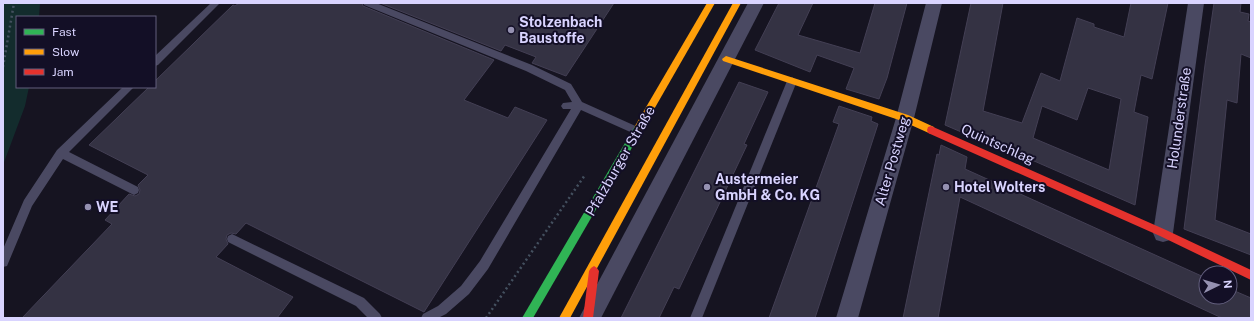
<svg xmlns="http://www.w3.org/2000/svg" width="1254" height="321" font-family="'Public Sans',sans-serif">
<style>
.green{fill:#132c2d}
.building{fill:#343243;stroke:#433f54;fill-rule:evenodd}
.lines{fill:none;stroke-linecap:round;stroke-linejoin:round}
.path{stroke:#44505f;stroke-width:2.5;stroke-dasharray:2 3;stroke-linecap:butt}
.lane{fill:#4a4962;fill-rule:evenodd}
.street{fill:#4a4962;fill-rule:evenodd}
.fast{fill:#30b455;fill-rule:evenodd}
.slow{fill:#ff9f0a;fill-rule:evenodd}
.jam{fill:#e5322d;fill-rule:evenodd}
.poi-dot{fill:#9591b1;stroke:#130f26;stroke-width:1.5}
.labels{text-anchor:middle;stroke-width:4;stroke-linejoin:round;paint-order:stroke}
.poi-label{font-size:14px;font-weight:bold;fill:#d9d4ff;stroke:#130f26;text-anchor:start}
.street-label{font-size:14px;fill:#d9d4ff;stroke:#130f26}
</style>
<rect width="100%" height="100%" fill="#161421"/>
<path class="green" d="M3 3H40L39 17H17V87H29L25 106 3 165Z"/>
<g class="building">
<path d="M239 3H362L363 6 494 60 464 100 508 118 515 107 547 120 424 312 246 223 236 234 231 233 227 235 226 239 228 244 216 257 293 297 277 318H22L112 224 105 220 129 194 135 196 139 194 140 190 138 185 148 175 89 145 149 87H155V81L233 5 235 6Z"/>
<path d="M380 3H614L566 76 532 63 536 57 505 45 501 51Z"/>
<path d="M779 3H813L798 35 860 53 875 3H907L887 78 879 99 846 89 854 68 817 55 810 72 755 50Z"/>
<path d="M971 3H1003L983 111 1022 123 1041 73 1060 81 1077 18 1094 24V27L1124 37 1131 3H1168L1152 79 1141 75 1134 112 1148 117 1135 205 1002 147 1001 149 945 125ZM1088 88 1121 99 1109 170 1033 138 1042 106 1077 120Z"/>
<path d="M1214 3H1241L1240 12 1249 14 1248 21 1251 22V58L1241 54 1237 103 1227 100 1215 220 1251 234V255L1184 229 1205 65Z"/>
<path d="M739 82 768 92 744 144 747 145 679 289 674 287 659 318H621Z"/>
<path d="M839 106 872 117 871 121 878 124 815 318H769L839 124 833 122Z"/>
<path d="M941 145 967 157 965 169 1206 278V297H1230V289L1251 298V318H1222L960 197 938 318H903L937 154 939 155Z"/>
</g>
<g class="lines">
<g class="path">
<path d="M3 67 14 3"/>
<path d="M486 318 585 175"/>
</g>
<g class="lane">
<path d="M211 3H220L158 65 155 66V56Z"/>
<path d="M363 3H376L532 65 571 84 582 102 640 128 642 131 640 134 637 135 581 110 488 269 469 294 446 314 438 318H421L423 314 438 306 461 286 480 261 571 109H563L561 106 563 103 572 102 565 90 526 71 364 5Z"/>
<path d="M792 77 797 81 702 318H690L787 81Z"/>
<path d="M123 87H134L69 152 138 187 139 190 138 193 134 195 130 193 63 159 32 206 7 266 3 267V249L24 200 57 150Z"/>
<path d="M232 234 364 298 380 314 382 318H368L356 306 228 242 227 239 228 236Z"/>
</g>
<g class="street">
<path d="M748 3H764L601 318H579Z"/>
<path d="M926 3H942L914 118 858 318H836L896 118Z"/>
<path d="M1188 3H1204L1173 233 1170 240 1163 242 1156 240 1153 233Z"/>
</g>
<path class="fast" d="M638 125 641 126 642 129 641 132 533 318H522L635 126Z"/>
<g class="slow">
<path d="M707 3H715L641 132H635L634 129 635 126Z"/>
<path d="M733 3H741L570 318H559Z"/>
<path d="M726 56 908 115 934 127 935 130 934 133 931 134 902 121 723 61 722 59Z"/>
</g>
<g class="jam">
<path d="M931 126 1166 230 1251 270V280L1160 236 928 133 927 130 928 127Z"/>
<path d="M594 266 597 268 599 271 593 318H583L589 271 591 268Z"/>
</g>
</g>
<g class="poi-dot">
<circle cx="511" cy="30" r="4"/>
<circle cx="707" cy="187" r="4"/>
<circle cx="946" cy="187" r="4"/>
<circle cx="88" cy="207" r="4"/>
</g>
<g class="labels">
<g class="poi-label">
<text x="519" y="27">Stolzenbach<tspan x="519" dy="16">Baustoffe</tspan></text>
<text x="715" y="184">Austermeier<tspan x="715" dy="16">GmbH &amp; Co. KG</tspan></text>
<text x="954" y="192">Hotel Wolters</text>
<text x="96" y="212">WE</text>
</g>
<g class="street-label">
<text transform="translate(1179 118) rotate(-82)" y="5">Holunderstraße</text>
<text transform="translate(998 144) rotate(24)" y="5">Quintschlag</text>
<text transform="translate(620 161) rotate(-60)" y="5">Pfalzburger Straße</text>
<text transform="translate(892 161) rotate(-74)" y="5">Alter Postweg</text>
</g>
</g>
<rect width="1254" height="321" fill="none" stroke="#d9d4ff" stroke-width="8"/>
<rect x="16" y="16" width="140" height="72" fill="#130f26" stroke="#625e7d"/>
<rect x="24" y="29" width="20" height="6" fill="#30b455" stroke="#625e7d"/>
<text x="52" y="36" font-size="12" fill="#d9d4ff">Fast</text>
<rect x="24" y="49" width="20" height="6" fill="#ff9f0a" stroke="#625e7d"/>
<text x="52" y="56" font-size="12" fill="#d9d4ff">Slow</text>
<rect x="24" y="69" width="20" height="6" fill="#e5322d" stroke="#625e7d"/>
<text x="52" y="76" font-size="12" fill="#d9d4ff">Jam</text>
<g transform="translate(1218 285) rotate(85)"><circle r="19" fill="#130f26" stroke="#625e7d"/>
<path d="M0-3L7 15L0 10L-7 15Z" fill="#9591b1"/>
<text y="-6" font-size="11" font-weight="bold" text-anchor="middle" fill="#d9d4ff">N</text>
</g>
</svg>
